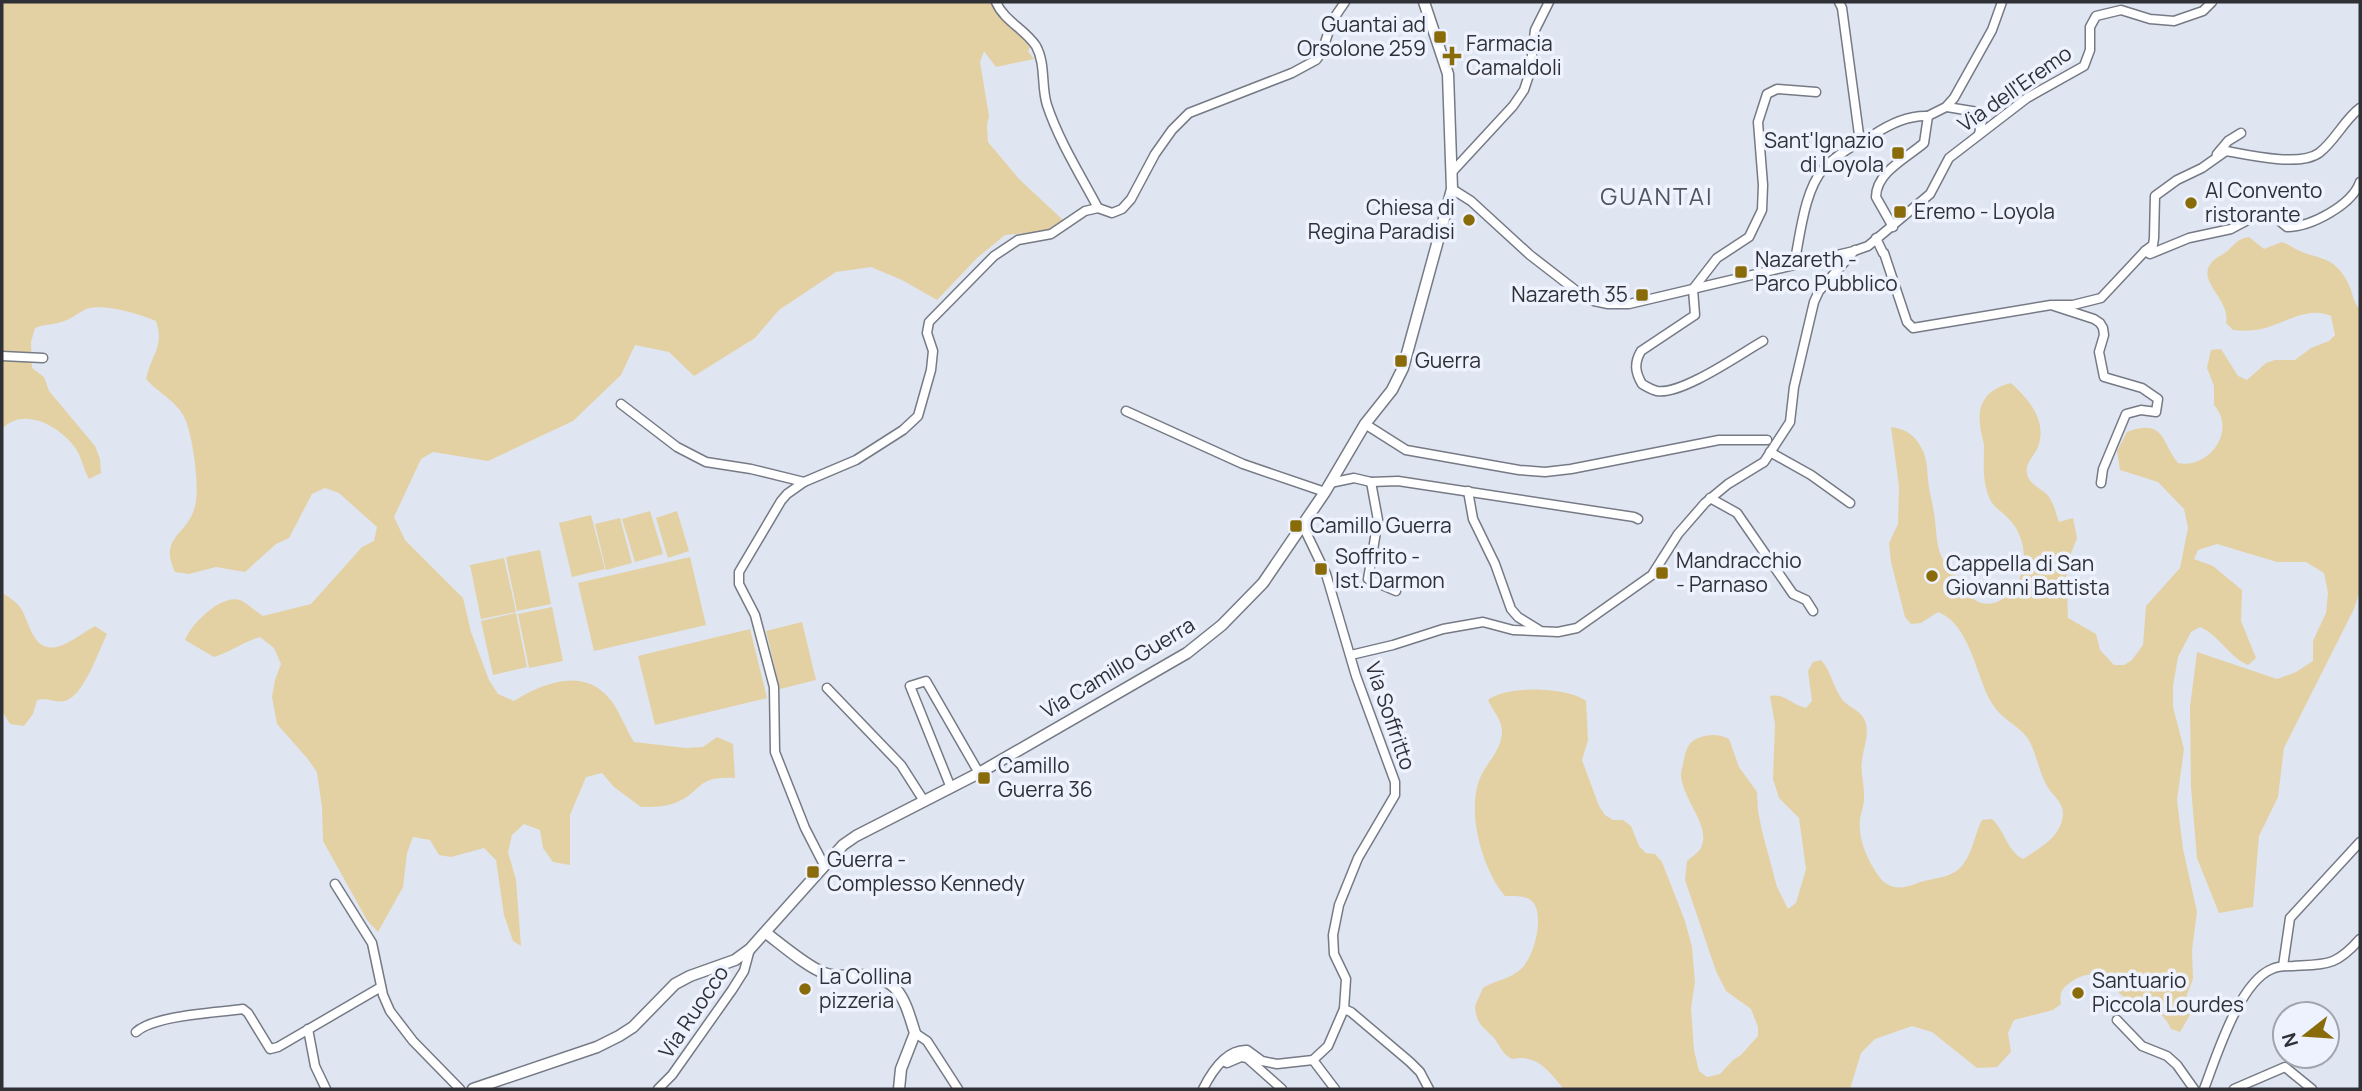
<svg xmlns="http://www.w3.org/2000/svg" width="2362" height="1091" font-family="Manrope,sans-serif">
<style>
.green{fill:#e4d1a3}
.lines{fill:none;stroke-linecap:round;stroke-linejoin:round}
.minor-casing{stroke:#757a85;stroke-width:11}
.tertiary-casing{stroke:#757a85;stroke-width:13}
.minor{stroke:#fff;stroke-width:8}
.tertiary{stroke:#fff;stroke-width:10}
.poi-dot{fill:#896b0a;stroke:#edf2fe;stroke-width:2.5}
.labels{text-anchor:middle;stroke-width:7;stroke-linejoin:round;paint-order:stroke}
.poi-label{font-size:21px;fill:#2f3136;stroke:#edf2fe;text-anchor:start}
.street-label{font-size:21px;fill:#2f3136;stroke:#edf2fe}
.quarter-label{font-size:24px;letter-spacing:2px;fill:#4f545d;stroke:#edf2fe}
</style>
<rect width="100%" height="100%" fill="#dfe5f1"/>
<g class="green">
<path d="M2 2H992C1001 21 1018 31 1030 47L1028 51 1034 59 996 67 984 51 980 62 989 116 987 125 988 142 1020 180 1063 220 1046 231 1005 235 977 258 937 300 902 280 871 267 836 272 779 310 755 338 694 376 669 352 635 345 621 375 573 421 488 461 433 452 421 459 394 517 405 540 463 598 471 632 489 680 498 694 514 701C543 683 583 667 609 698 620 711 625 728 634 742L686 748 703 747 717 737 733 744 735 778C695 775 704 791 675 803 665 807 652 807 641 807L614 787 602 773 586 777 570 815V865L553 862 543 848 540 830 524 824 512 835 508 852 516 880 521 946 513 941 504 915 496 860 484 848 451 857 439 855 430 840 413 837 407 853 403 887 378 932 367 920 323 841 322 807 317 772 307 758 277 724 272 697 275 680 281 664 274 648 260 637C243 642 231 652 214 657L185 640C191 624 221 594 240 600 247 603 256 612 263 616L311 604 362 547 374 541 377 527 339 493 325 488 312 494 289 538 276 544 245 572 216 567 189 574 175 572C158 536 188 536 195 506 200 488 193 439 186 421 179 402 158 393 146 379 151 355 165 346 156 321 140 314 102 303 86 309 78 313 70 320 61 322 52 325 44 324 35 328L31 342 32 368 44 377 49 391 95 446 100 459 101 473 89 479C84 470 81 456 76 449 60 426 24 406 2 429Z"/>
<path d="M2249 237 2264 249 2282 242C2290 245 2295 249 2302 252 2324 260 2334 258 2347 281 2353 291 2352 301 2360 310V590L2354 609 2284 748 2278 797 2259 836 2253 907 2219 913 2197 858 2191 787 2190 707 2197 652 2277 679 2296 672 2313 661V641L2326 613 2328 593 2324 573 2306 562H2277L2217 544 2198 550 2194 559 2213 566 2242 590 2241 621 2256 658 2248 665C2229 657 2219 635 2200 627L2191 632 2178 657 2173 686V707L2184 749 2177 800 2183 849 2197 912 2192 950 2193 979 2186 997 2190 1015 2180 1032 2171 1029C2159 1005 2151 1011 2132 1002 2111 992 2101 961 2071 982 2062 988 2059 993 2061 1004L2053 1010 2014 1020 2008 1033 2011 1052 1997 1067 1977 1068 1932 1032 1912 1026 1875 1039 1861 1053 1850 1089H1564C1548 1071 1538 1054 1512 1059 1502 1054 1501 1047 1494 1038 1483 1026 1476 1025 1475 1006L1483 988C1496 980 1511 979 1522 968 1534 956 1543 921 1535 905 1530 895 1515 896 1505 896 1482 869 1466 811 1480 778 1487 762 1500 752 1502 734 1503 720 1493 712 1488 700 1507 685 1567 687 1586 701L1588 740 1582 760 1599 806 1605 815 1613 820H1623L1631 826 1639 846 1646 853 1655 854 1662 862 1685 921 1692 947 1695 982 1691 1008 1694 1050 1699 1071 1707 1077 1720 1074 1733 1060 1741 1055 1758 1036V1027L1751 1009 1726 991 1716 971 1685 880 1687 861C1694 855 1702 851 1703 841 1706 821 1682 797 1681 775 1681 771 1683 764 1684 759 1686 750 1688 742 1698 738 1709 734 1719 734 1729 739L1739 767 1757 792 1758 811 1762 831 1777 887 1788 909 1796 903 1806 869 1799 818 1779 798 1773 779 1775 724 1770 696C1786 693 1791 705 1806 708L1812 701 1808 671 1813 662 1821 660C1831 671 1833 686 1841 698 1848 708 1863 710 1866 724 1869 736 1863 749 1862 761 1860 774 1865 786 1864 799 1864 806 1861 812 1860 820 1858 839 1867 859 1878 875 1887 889 1900 890 1915 884 1927 879 1940 879 1951 874 1971 866 1973 837 1982 820L1992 819C2005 831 2007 851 2023 859 2041 847 2062 837 2063 813 2063 802 2052 795 2047 786 2038 771 2036 749 2026 736 2016 724 2000 718 1991 702 1976 676 1970 624 1938 612L1921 623 1911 624 1905 617 1891 562 1889 543 1898 524 1899 486 1891 427C1907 429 1916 436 1923 451 1928 462 1927 475 1929 487 1930 496 1933 504 1934 513 1936 526 1936 538 1939 550 1945 568 1952 568 1959 581 1967 596 1981 611 2001 600 2030 582 2031 540 2007 517 2000 510 1993 507 1989 497 1982 480 1984 463 1984 445 1983 438 1980 431 1980 424 1977 401 1990 388 2011 383 2028 399 2046 418 2039 444 2036 456 2025 460 2027 474 2030 486 2042 488 2049 497 2054 504 2056 514 2059 522L2073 518 2077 538 2066 566 2068 618 2096 634 2100 650 2114 665H2124L2132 660 2143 645 2146 606 2180 568 2188 528 2184 509 2158 482 2120 470 2117 451 2127 432C2165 418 2161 442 2178 463 2209 469 2237 431 2214 405V386L2207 368 2211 350 2221 349 2238 376 2247 380 2266 363 2275 360H2295L2311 348 2329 341 2335 335 2331 316C2307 305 2285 324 2261 329 2252 331 2243 331 2233 330L2226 323C2231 299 2195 281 2212 262 2216 257 2221 256 2226 252 2235 245 2236 239 2249 237Z"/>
<path d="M650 511 663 554 635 562 622 519Z"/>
<path d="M677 511 689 551 668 558 656 518Z"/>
<path d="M591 515 605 569 572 577 559 523Z"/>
<path d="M620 518 632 563 606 570 595 524Z"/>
<path d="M540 550 551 604 517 611 506 557Z"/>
<path d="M690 557 706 625 594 651 578 583Z"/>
<path d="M504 558 516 612 481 619 470 565Z"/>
<path d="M2 593C9 597 15 601 20 607 30 621 32 655 60 646 72 642 84 632 95 626L107 634C99 650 84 696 65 701 56 703 47 697 37 700L33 714 24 726 10 724 2 711Z"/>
<path d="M552 607 563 661 529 668 518 614Z"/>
<path d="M516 613 527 667 493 675 481 621Z"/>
<path d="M802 622 816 680 780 689 766 631Z"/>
<path d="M750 629 767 698 655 725 638 656Z"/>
</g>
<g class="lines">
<g class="minor-casing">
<g id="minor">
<path d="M996 2C1004 21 1025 29 1036 46 1046 64 1041 87 1047 105 1059 141 1080 174 1098 208"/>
<path d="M1839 2 1842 8 1860 142"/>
<path d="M1947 107 1978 112 1982 120 1979 134"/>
<path d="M2217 154 2228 141 2241 133"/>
<path d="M1452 172 1513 106 1524 90 1530 72 1535 30 1549 2"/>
<path d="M1452 189 1471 201 1530 255 1583 296 1594 301 1608 304H1629L1854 251 1868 246 1930 194 1949 158 2027 98 2084 66 2090 50V27L2096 16 2121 10 2150 19 2174 21 2203 11 2212 2"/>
<path d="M1893 227 1876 197C1876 172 1908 157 1924 143L1928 116 1946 107 1954 98 1992 30 2002 2"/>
<path d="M1876 238 1883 253H1884L1907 322 1913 328 2051 305 2094 319 2100 323 2103 328 2104 335 2099 352 2104 377 2142 388 2158 399 2156 412 2141 410 2126 414 2103 469 2101 483"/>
<path d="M2145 251 2153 245 2154 238 2155 196 2177 180 2202 168 2226 151C2248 155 2300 167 2319 153 2335 141 2344 120 2360 108"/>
<path d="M1794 265C1800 237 1804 190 1824 168 1837 154 1856 144 1873 135 1888 125 1909 115 1928 116"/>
<path d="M2054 305H2073L2101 298 2145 251 2150 254 2189 238 2231 229 2261 213 2271 214 2287 227C2311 227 2352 205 2360 182"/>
<path d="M1763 341C1740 354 1682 395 1657 391 1652 390 1647 387 1642 384 1635 372 1634 363 1641 351L1695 315 1693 289 1717 258 1749 237 1762 210 1763 185 1758 122 1767 94 1777 89 1816 92"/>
<path d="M2 356 43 358"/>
<path d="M621 404 677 447 706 462 751 469 804 482 856 460 903 430 918 416 931 370 933 351 927 333 929 322 994 256 1018 240 1051 234 1085 211 1098 208 1112 213 1122 209 1131 199 1155 154 1172 130 1189 113 1292 73 1316 60 1322 52 1332 21 1345 2"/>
<path d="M1126 411 1243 464 1325 492"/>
<path d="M1365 424 1406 450 1519 470 1545 472 1571 469 1719 440H1767"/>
<path d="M1770 452 1811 475 1850 503"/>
<path d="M804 482 787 494 781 501 739 572V584L755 615 774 687 775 752 805 828 824 865"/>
<path d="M1371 482 1378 520 1368 579 1396 591"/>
<path d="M1330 483 1354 478 1371 482 1398 481 1634 517 1638 519"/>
<path d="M1468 491 1473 519 1495 564 1511 609 1518 617 1539 630"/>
<path d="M1710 498 1737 513 1793 594 1806 600 1813 611"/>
<path d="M1351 655 1393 645 1443 629 1483 622 1513 630 1558 632 1577 628 1652 575 1678 534 1705 503 1728 484 1764 462 1790 422 1794 387 1814 302 1819 291 1855 250"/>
<path d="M827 688 901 765 924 801"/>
<path d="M951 788 910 686 926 681 979 773"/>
<path d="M335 884 372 943 383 995 390 1011 413 1041 460 1089"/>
<path d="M2283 966 2290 918 2360 842"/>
<path d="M1344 1009 1351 1012 1410 1062 1420 1072 1429 1089"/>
<path d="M2117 1020 2142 1046 2167 1056 2177 1065 2194 1089"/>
<path d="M308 1029 315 1066 326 1089"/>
<path d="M136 1032C155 1015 216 1013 243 1009L248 1013 270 1049 278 1047 381 987"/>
<path d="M915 1033 927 1041 958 1089"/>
<path d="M1313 1060 1335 1089"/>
<path d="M1223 1061 1227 1063 1241 1057 1247 1058 1282 1089"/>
<path d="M658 1089 672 1075 732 990 744 971 750 949"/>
<path d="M1203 1089C1211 1073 1226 1049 1247 1050L1262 1061 1277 1064 1313 1060 1328 1046 1344 1009 1346 979 1334 954 1333 935 1339 905 1358 858 1395 795V782L1356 676 1326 574 1303 526"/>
<path d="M2204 1089C2216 1058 2239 982 2272 969 2279 966 2286 966 2293 966 2328 964 2336 966 2360 939"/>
<path d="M2234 1089 2285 1067 2312 1089"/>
</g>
</g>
<g class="tertiary-casing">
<g id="tertiary">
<path d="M766 933C782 945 806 966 824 973 834 977 846 976 856 975 899 975 904 998 915 1033L901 1069 899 1089"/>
<path d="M473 1089 597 1047 619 1036 633 1027 675 984 690 976 735 960 750 949 843 845 856 836 979 773 1187 653 1222 625 1263 583 1325 492 1365 424 1392 390 1403 368 1448 204 1452 189 1448 74 1424 2"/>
</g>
</g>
<use href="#minor" class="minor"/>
<use href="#tertiary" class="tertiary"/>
</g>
<g class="poi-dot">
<rect x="1433" y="30" width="14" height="14" rx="3.5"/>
<path d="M1448.5 45.5h7v7h7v7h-7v7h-7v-7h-7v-7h7z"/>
<rect x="1891" y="146" width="14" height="14" rx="3.5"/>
<circle cx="2191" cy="203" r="7"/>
<rect x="1893" y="205" width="14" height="14" rx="3.5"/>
<circle cx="1469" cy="220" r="7"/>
<rect x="1734" y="265" width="14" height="14" rx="3.5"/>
<rect x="1635" y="288" width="14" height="14" rx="3.5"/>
<rect x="1394" y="354" width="14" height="14" rx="3.5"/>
<rect x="1289" y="519" width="14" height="14" rx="3.5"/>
<rect x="1314" y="562" width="14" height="14" rx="3.5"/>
<rect x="1655" y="566" width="14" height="14" rx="3.5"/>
<circle cx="1932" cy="576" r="7"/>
<rect x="977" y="771" width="14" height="14" rx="3.5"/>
<rect x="806" y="865" width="14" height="14" rx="3.5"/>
<circle cx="805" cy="989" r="7"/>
<circle cx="2078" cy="993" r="7"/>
</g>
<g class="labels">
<g class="poi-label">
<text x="1426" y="32" text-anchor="end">Guantai ad<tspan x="1426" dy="24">Orsolone 259</tspan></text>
<text x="1466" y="51">Farmacia<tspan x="1466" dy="24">Camaldoli</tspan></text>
<text x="1884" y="148" text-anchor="end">Sant'Ignazio<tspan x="1884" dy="24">di Loyola</tspan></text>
<text x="2205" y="198">Al Convento<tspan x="2205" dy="24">ristorante</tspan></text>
<text x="1455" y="215" text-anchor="end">Chiesa di<tspan x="1455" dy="24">Regina Paradisi</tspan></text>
<text x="1914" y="219">Eremo - Loyola</text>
<text x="1755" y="267">Nazareth -<tspan x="1755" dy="24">Parco Pubblico</tspan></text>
<text x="1628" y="302" text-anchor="end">Nazareth 35</text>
<text x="1415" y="368">Guerra</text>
<text x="1310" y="533">Camillo Guerra</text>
<text x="1335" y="564">Soffrito -<tspan x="1335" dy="24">Ist. Darmon</tspan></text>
<text x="1676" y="568">Mandracchio<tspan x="1676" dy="24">- Parnaso</tspan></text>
<text x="1946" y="571">Cappella di San<tspan x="1946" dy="24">Giovanni Battista</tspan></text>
<text x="998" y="773">Camillo<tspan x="998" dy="24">Guerra 36</tspan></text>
<text x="827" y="867">Guerra -<tspan x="827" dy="24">Complesso Kennedy</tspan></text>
<text x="819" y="984">La Collina<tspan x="819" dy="24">pizzeria</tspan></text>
<text x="2092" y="988">Santuario<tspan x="2092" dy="24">Piccola Lourdes</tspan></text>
</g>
<g class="street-label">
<text transform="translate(2015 89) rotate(-35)" y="7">Via dell'Eremo</text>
<text transform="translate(1118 668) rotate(-31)" y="7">Via Camillo Guerra</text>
<text transform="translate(1390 716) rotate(71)" y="7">Via Soffritto</text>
<text transform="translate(694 1012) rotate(-56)" y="7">Via Ruocco</text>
</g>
<g class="quarter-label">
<text x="1657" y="205">GUANTAI</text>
</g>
</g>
<rect width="2362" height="1091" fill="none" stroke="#2f3136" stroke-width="7"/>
<g transform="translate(2306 1035) rotate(253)"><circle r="33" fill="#edf2fe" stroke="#a1a5ae" stroke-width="2"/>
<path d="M0-5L12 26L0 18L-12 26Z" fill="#896b0a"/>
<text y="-10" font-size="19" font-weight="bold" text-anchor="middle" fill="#2f3136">N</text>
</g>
</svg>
